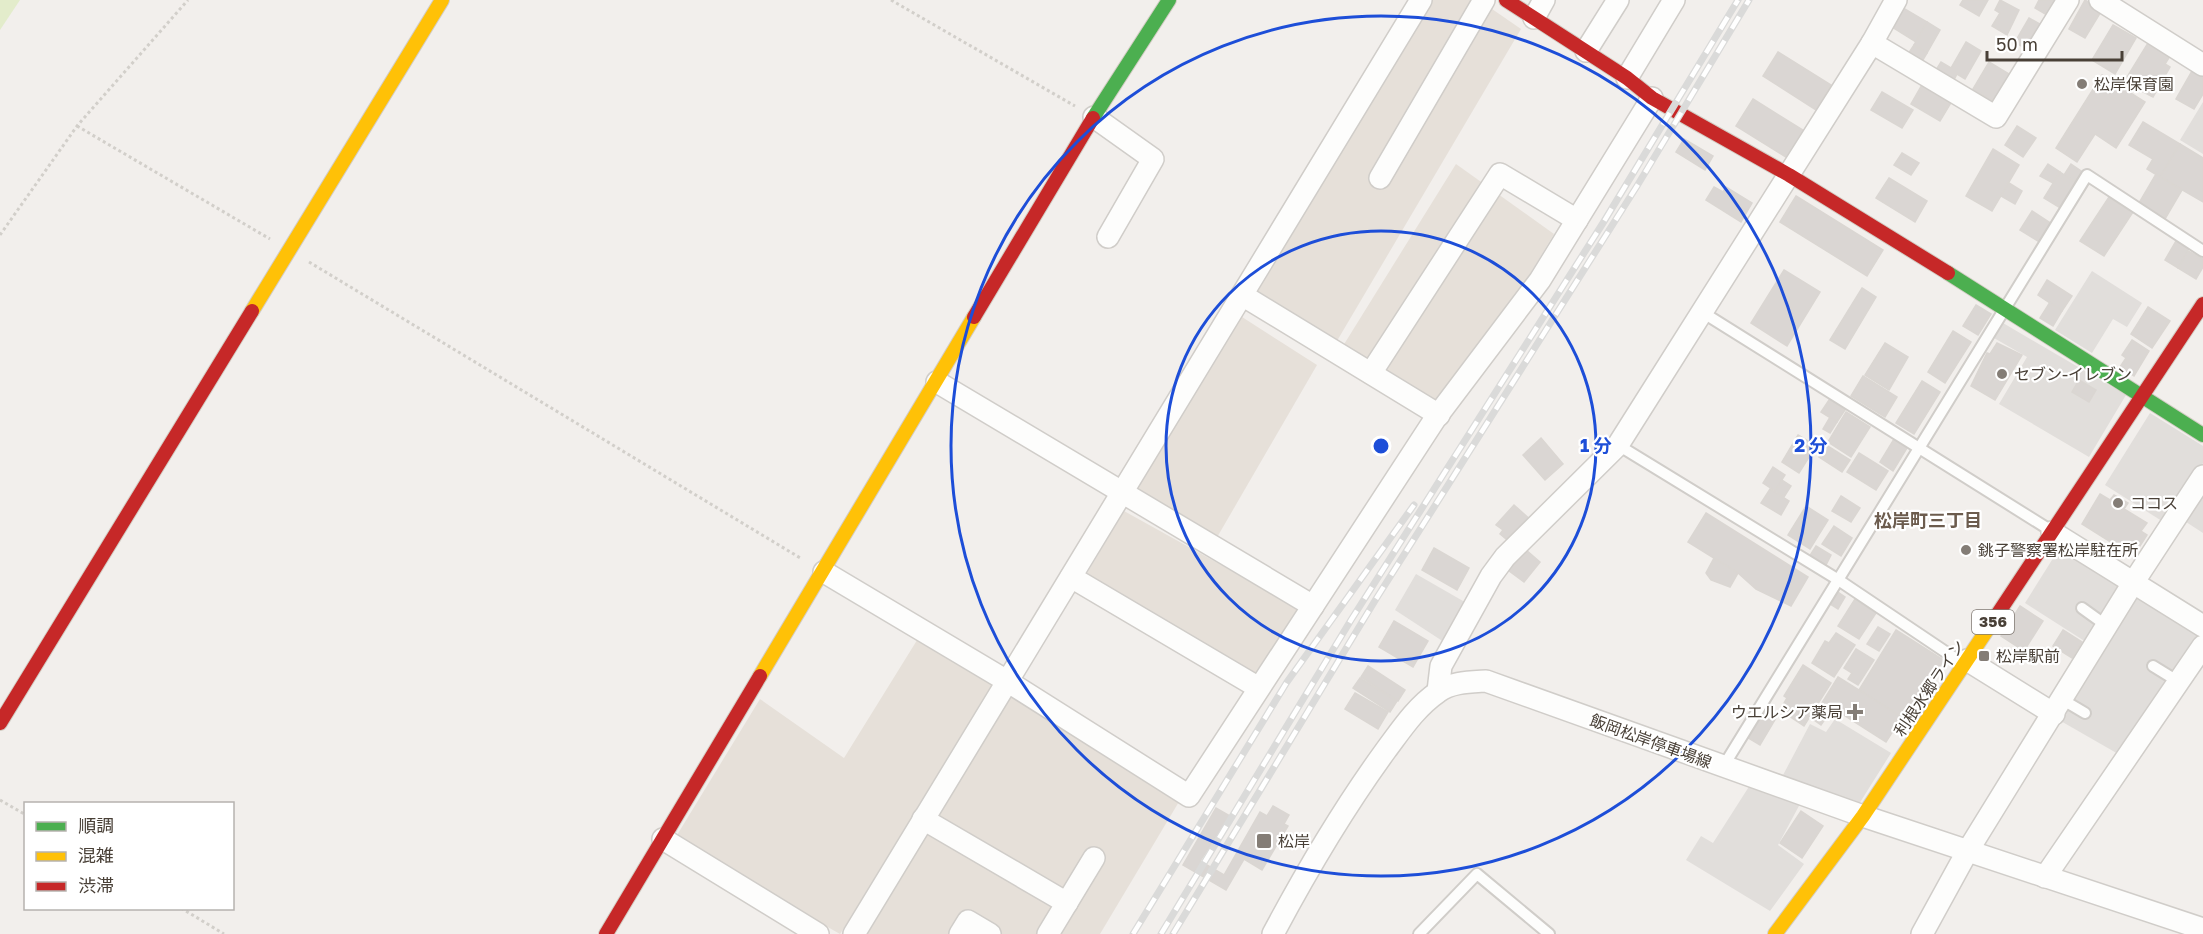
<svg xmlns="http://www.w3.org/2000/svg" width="2203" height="934" font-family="'Golos Text','Noto Sans JP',sans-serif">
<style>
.residential{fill:#e6e0d9}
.green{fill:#e3eccb}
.parking{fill:#e1dedb}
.building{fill:#dad6d3;stroke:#dad6d2;stroke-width:1.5}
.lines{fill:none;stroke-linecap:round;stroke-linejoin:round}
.lane-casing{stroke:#d0cdc9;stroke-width:14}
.street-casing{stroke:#d0cdc9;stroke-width:24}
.fast-casing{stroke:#d3cdc4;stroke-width:16}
.slow-casing{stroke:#d3cdc4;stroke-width:16}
.jam-casing{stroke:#d3cdc4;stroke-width:16}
.path{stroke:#d2cfca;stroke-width:3;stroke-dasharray:3 3;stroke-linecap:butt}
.lane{stroke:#fdfdfc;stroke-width:10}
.street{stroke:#fdfdfc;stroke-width:21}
.fast{stroke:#4caf50;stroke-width:14}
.slow{stroke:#ffc107;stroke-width:14}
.jam{stroke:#c62828;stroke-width:14}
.rail-casing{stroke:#dadad9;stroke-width:7}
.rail{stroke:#fff;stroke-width:4.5;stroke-dasharray:14;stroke-linecap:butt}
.ring{fill:none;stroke:#1d4ed8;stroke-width:3}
.poi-dot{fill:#847d76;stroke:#fff;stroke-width:2}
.labels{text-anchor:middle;stroke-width:4.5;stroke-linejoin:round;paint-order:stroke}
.shield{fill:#fff;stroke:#807973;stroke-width:1.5}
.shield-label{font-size:15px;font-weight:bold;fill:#494037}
.poi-label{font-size:16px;fill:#494037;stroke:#fff;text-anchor:start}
.street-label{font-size:16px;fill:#494037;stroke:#fff}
.neighbourhood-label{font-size:18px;font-weight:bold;fill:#6c5c4e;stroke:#fff}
.centre{fill:#1d4ed8;stroke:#fff;stroke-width:3}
.ring-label{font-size:18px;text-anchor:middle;font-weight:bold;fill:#1d4ed8;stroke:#fff;stroke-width:4.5;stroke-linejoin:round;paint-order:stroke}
</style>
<rect width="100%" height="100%" fill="#f2efec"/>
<g class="residential">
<path d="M1428 0H1479L1521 29 1334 346 1253 299Z"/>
<path d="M1456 164 1554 234 1515 299 1439 405 1338 354Z"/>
<path d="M1242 317 1317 365 1212 546 1126 495Z"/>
<path d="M1124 511 1302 610 1255 682 1083 580Z"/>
<path d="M919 637 992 679 997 689 840 934 674 840 760 699 844 758Z"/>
<path d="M1010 689 1183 795 1100 934H866Z"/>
</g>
<path class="green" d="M0 0H20L0 30Z"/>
<g class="parking">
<path d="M2203 102V154L2180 140Z"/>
<path d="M2092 271 2142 303 2127 327 2113 319 2092 353 2055 330Z"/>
<path d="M2003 323 2126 395 2089 457 1999 404 2027 357 1994 338Z"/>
<path d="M2150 413 2203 446V463L2165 523 2105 485Z"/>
<path d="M2203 488V533L2183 520Z"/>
<path d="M2062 544 2123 583 2086 642 2025 603Z"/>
<path d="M1416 574 1470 605 1447 644 1395 610Z"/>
<path d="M2136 593 2203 633 2120 755 2059 720Z"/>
<path d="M1835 719 1891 753 1859 804 1782 777 1810 724 1826 732Z"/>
<path d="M1750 785 1800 804 1778 845 1804 864 1770 911 1686 860 1701 836 1713 843Z"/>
</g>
<g class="building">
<path d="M1963 0H1988L1979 16 1960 5Z"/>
<path d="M2000 0 2019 10 2007 35 1992 26 2000 13 1995 10Z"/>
<path d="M2039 0H2063L2052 18 2035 8Z"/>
<path d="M2085 0 2102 10 2085 38 2069 29Z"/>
<path d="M1903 8 1927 22 1916 42 1892 27Z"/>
<path d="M2029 18 2047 28 2032 53 2015 42Z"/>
<path d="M1927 22 1940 30 1927 53 1914 45Z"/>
<path d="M2113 25 2136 38 2115 74 2092 60Z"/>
<path d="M1966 42 1981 51 1965 79 1957 74 1954 80 1936 70 1941 62 1951 68Z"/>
<path d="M2148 43 2170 56 2165 64 2170 67 2153 97 2124 82Z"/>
<path d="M1914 45 1927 53 1920 65 1906 57Z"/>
<path d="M1778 52 1831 85 1816 110 1763 76Z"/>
<path d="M1989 62 2014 77 1998 104 1973 89Z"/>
<path d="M2192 71 2203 77V94L2194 109 2176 99Z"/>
<path d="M2102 75 2145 102 2116 148 2095 134 2077 162 2056 148Z"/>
<path d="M1923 83 1952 101 1940 121 1911 104Z"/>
<path d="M1882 92 1913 110 1902 128 1871 110Z"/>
<path d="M1753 99 1806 132 1789 159 1736 126Z"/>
<path d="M2143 122 2180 144 2160 177 2147 169 2153 159 2129 145Z"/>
<path d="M2017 126 2036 138 2023 157 2005 145Z"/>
<path d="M1684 139 1713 156 1705 170 1676 152Z"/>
<path d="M2180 144 2203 158V202L2160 177Z"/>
<path d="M1993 149 2019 165 1992 211 1966 196Z"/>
<path d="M1902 153 1919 163 1911 175 1894 165Z"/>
<path d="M2048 164 2060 172 2053 183 2040 176Z"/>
<path d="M2071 164 2087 175 2081 185 2064 175Z"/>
<path d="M2060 172 2078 184 2062 209 2044 198Z"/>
<path d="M2156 174 2182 190 2165 219 2139 203Z"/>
<path d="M1889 178 1927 201 1915 222 1876 198Z"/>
<path d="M2009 183 2022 191 2015 204 2001 196Z"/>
<path d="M1714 187 1723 192 1726 187 1752 203 1741 222 1706 200Z"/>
<path d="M1796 196 1883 250 1867 276 1780 222Z"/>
<path d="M2109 197 2133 212 2104 256 2080 241Z"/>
<path d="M2032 211 2052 224 2041 243 2020 230Z"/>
<path d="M2176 241 2189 248 2178 268 2165 260Z"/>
<path d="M2188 251 2203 259V267L2196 279 2178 268Z"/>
<path d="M1784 270 1820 292 1787 346 1751 323Z"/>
<path d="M2047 280 2072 296 2062 311 2038 295Z"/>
<path d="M1862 288 1876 297 1845 349 1830 340Z"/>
<path d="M2050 302 2062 311 2053 326 2040 318Z"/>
<path d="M1976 305 1991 314 1978 335 1963 326Z"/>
<path d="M2148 307 2170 321 2152 348 2131 334Z"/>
<path d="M1953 331 1971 342 1945 383 1928 372Z"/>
<path d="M2132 340 2149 351 2134 376 2120 367 2126 358 2122 355Z"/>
<path d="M1885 343 1908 357 1889 390 1865 375Z"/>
<path d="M1997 343 2022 355 1995 400 1971 386 1987 353 1990 354Z"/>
<path d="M1863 376 1897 397 1885 417 1851 396Z"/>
<path d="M2079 380 2096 390 2089 402 2072 392Z"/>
<path d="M1922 381 1940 392 1914 434 1896 423Z"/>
<path d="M1829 400 1845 410 1837 422 1821 412Z"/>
<path d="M1846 412 1870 427 1851 457 1828 442Z"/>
<path d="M1830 417 1837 422 1830 433 1823 429Z"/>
<path d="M1798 435 1816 446 1799 473 1782 462Z"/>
<path d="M1541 438 1563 464 1545 480 1523 455Z"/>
<path d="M1894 439 1907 448 1893 471 1880 462Z"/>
<path d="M1826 445 1850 460 1842 472 1819 457Z"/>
<path d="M1859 453 1888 471 1876 490 1847 472Z"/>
<path d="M1773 467 1785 475 1775 491 1763 483Z"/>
<path d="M1782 480 1791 486 1784 497 1775 491Z"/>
<path d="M1770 489 1789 501 1781 515 1761 503Z"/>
<path d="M2100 494 2110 500 2114 495 2128 503 2124 509 2147 523 2141 531 2147 535 2140 546 2135 542 2128 553 2082 524Z"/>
<path d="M1841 496 1860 508 1851 522 1832 511Z"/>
<path d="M1514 505 1532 521 1512 544 1500 534 1503 530 1496 525Z"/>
<path d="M1806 506 1828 520 1810 549 1788 535Z"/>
<path d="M1706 513 1808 577 1791 606 1756 589 1738 573 1688 542Z"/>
<path d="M1834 526 1852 538 1841 556 1822 544Z"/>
<path d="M1816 546 1831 555 1825 567 1809 557Z"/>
<path d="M1434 548 1469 568 1457 590 1422 570Z"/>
<path d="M1525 549 1540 562 1524 582 1508 570Z"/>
<path d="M1714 558 1738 573 1730 587 1711 580 1706 573Z"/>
<path d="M1835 590 1845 597 1838 609 1827 602Z"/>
<path d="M1855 599 1876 613 1859 639 1838 626Z"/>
<path d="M2020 606 2043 621 2024 651 2001 636Z"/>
<path d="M1394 621 1428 641 1413 667 1379 647Z"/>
<path d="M1878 627 1890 634 1879 651 1867 644Z"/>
<path d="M1896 630 1945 661 1907 721 1859 690Z"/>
<path d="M2063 630 2082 642 2072 658 2053 646Z"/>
<path d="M1836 633 1855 645 1834 677 1812 663 1825 641 1829 643Z"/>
<path d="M1856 649 1874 660 1858 685 1848 679 1852 673 1844 668Z"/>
<path d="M1803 665 1831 683 1804 726 1780 710 1787 698 1784 696Z"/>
<path d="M1368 666 1405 690 1398 701 1361 677Z"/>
<path d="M1838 677 1902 717 1886 742 1836 710 1833 715 1820 706Z"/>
<path d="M1360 678 1397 701 1390 712 1353 688Z"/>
<path d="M1355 693 1388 712 1378 729 1345 709Z"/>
<path d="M1762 709 1776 718 1760 745 1745 736Z"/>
<path d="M1820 710 1828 715 1821 725 1814 720Z"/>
<path d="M1273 806 1289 815 1284 824 1288 826 1262 870 1244 859 1226 890 1183 865 1216 808 1230 816 1200 861 1224 875 1260 812 1267 816Z"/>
<path d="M1801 811 1823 826 1802 858 1780 843Z"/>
</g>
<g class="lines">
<g class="lane-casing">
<g id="lane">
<path d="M1702 312 2050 530"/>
<path d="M1618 445 1837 579 1962 663"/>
<path d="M2082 608 2107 626"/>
<path d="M2153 666 2179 682"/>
<path d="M2063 700 2085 713"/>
<path d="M1723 767 2087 175 2203 251"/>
<path d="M1419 934 1477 874 1549 934"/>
</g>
</g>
<g class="street-casing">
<g id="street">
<path d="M2100 0 2203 65"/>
<path d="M1534 18 1544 0"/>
<path d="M1872 43 1996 117 2068 0"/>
<path d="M1586 51 1618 0"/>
<path d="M1627 78 1674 0"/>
<path d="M1094 117 1153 159 1108 237"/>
<path d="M1380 178 1484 0"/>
<path d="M1242 295 1439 415"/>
<path d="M1371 373 1500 174 1577 220"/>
<path d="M937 382 1313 606"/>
<path d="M2052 532 2203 626"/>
<path d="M824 572 1007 681 1189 796 1435 419 1540 280 1652 98"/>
<path d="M1071 577 1259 688"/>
<path d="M1967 660 2054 714"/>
<path d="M1438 691 1441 666 1491 576 1505 557 1618 445 1872 43 1896 0"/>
<path d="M923 819 1067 903"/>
<path d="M663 839 818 934"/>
<path d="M2045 877 2203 646"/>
<path d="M854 934 1421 0"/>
<path d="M960 934 968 921 990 934"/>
<path d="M1048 934 1094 858"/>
<path d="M1273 934C1307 870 1343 809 1386 750 1401 730 1416 707 1438 692 1451 682 1470 682 1486 681L1863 816 2203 929"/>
<path d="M1922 934 1967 852 2133 583 2203 476"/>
</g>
</g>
<g class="fast-casing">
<g id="fast">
<path d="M1093 118 1169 0"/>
<path d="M1948 273 2203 435"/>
</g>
</g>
<g class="slow-casing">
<g id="slow">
<path d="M252 311 442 0"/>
<path d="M760 676 974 317"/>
<path d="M1775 934 1863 816 1993 621"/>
</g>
</g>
<g class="jam-casing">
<g id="jam">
<path d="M1506 0 1627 78 1652 98 1789 175 1948 273"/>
<path d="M974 317 1093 118"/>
<path d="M1993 621 2203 304"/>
<path d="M0 723 252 311"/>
<path d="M606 934 760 676"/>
</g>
</g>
<g class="path">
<path d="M891 0 1075 106"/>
<path d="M77 126 270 239"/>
<path d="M0 235 77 126 188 0"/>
<path d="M309 262 802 559"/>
<path d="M0 800 26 815"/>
<path d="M181 908 224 934"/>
</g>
<use href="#lane" class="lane"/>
<use href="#street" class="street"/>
<use href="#fast" class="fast"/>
<use href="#slow" class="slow"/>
<use href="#jam" class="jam"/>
<g class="rail-casing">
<g id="rail">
<path d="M1133 934 1287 682 1414 505"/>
<path d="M1161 934 1351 620 1603 223 1738 0"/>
<path d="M1173 934 1376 599 1637 186 1749 0"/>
</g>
</g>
<use href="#rail" class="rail"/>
</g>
<g class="ring">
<circle cx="1381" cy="446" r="215"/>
<circle cx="1381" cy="446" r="430"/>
</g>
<g class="poi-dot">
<circle cx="2082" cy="84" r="6"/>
<circle cx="2002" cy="374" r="6"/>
<circle cx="2118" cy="503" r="6"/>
<circle cx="1966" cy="550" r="6"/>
<rect x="1978" y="650" width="12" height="12" rx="3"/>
<path d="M1852 703h6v6h6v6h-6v6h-6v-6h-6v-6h6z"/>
<rect x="1256" y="833" width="16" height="16" rx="3"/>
</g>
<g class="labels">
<rect class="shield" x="1972" y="610" width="42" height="24" rx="4.5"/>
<g class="shield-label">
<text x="1993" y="627">356</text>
</g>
<g class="poi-label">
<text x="2094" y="90">松岸保育園</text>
<text x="2014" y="380">セブン-イレブン</text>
<text x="2130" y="509">ココス</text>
<text x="1978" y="556">銚子警察署松岸駐在所</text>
<text x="1996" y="662">松岸駅前</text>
<text x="1843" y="718" text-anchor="end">ウエルシア薬局</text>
<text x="1278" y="847">松岸</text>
</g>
<g class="street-label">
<text transform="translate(1929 688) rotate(-56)" y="6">利根水郷ライン</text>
<text transform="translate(1651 741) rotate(20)" y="6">飯岡松岸停車場線</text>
</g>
<g class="neighbourhood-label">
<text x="1928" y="527">松岸町三丁目</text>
</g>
</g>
<circle cx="1381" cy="446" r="9" class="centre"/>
<g class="ring-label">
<text x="1596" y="452">1 分</text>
<text x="1811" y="452">2 分</text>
</g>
<rect x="24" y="802" width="210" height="108" fill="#ffffff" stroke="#b6b3af" stroke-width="1.5"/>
<rect x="36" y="822" width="30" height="9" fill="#4caf50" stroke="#b6b3af" stroke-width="1.5"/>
<text x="78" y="832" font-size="18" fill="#494037">順調</text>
<rect x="36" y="852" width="30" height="9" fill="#ffc107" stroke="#b6b3af" stroke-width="1.5"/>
<text x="78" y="862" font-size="18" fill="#494037">混雑</text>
<rect x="36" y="882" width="30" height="9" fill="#c62828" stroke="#b6b3af" stroke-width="1.5"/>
<text x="78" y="892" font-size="18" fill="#494037">渋滞</text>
<path d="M1987 51v9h135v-9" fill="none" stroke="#494037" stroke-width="3"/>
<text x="1996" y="51" font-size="18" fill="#494037" stroke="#ffffff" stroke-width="4.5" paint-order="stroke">50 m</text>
</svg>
